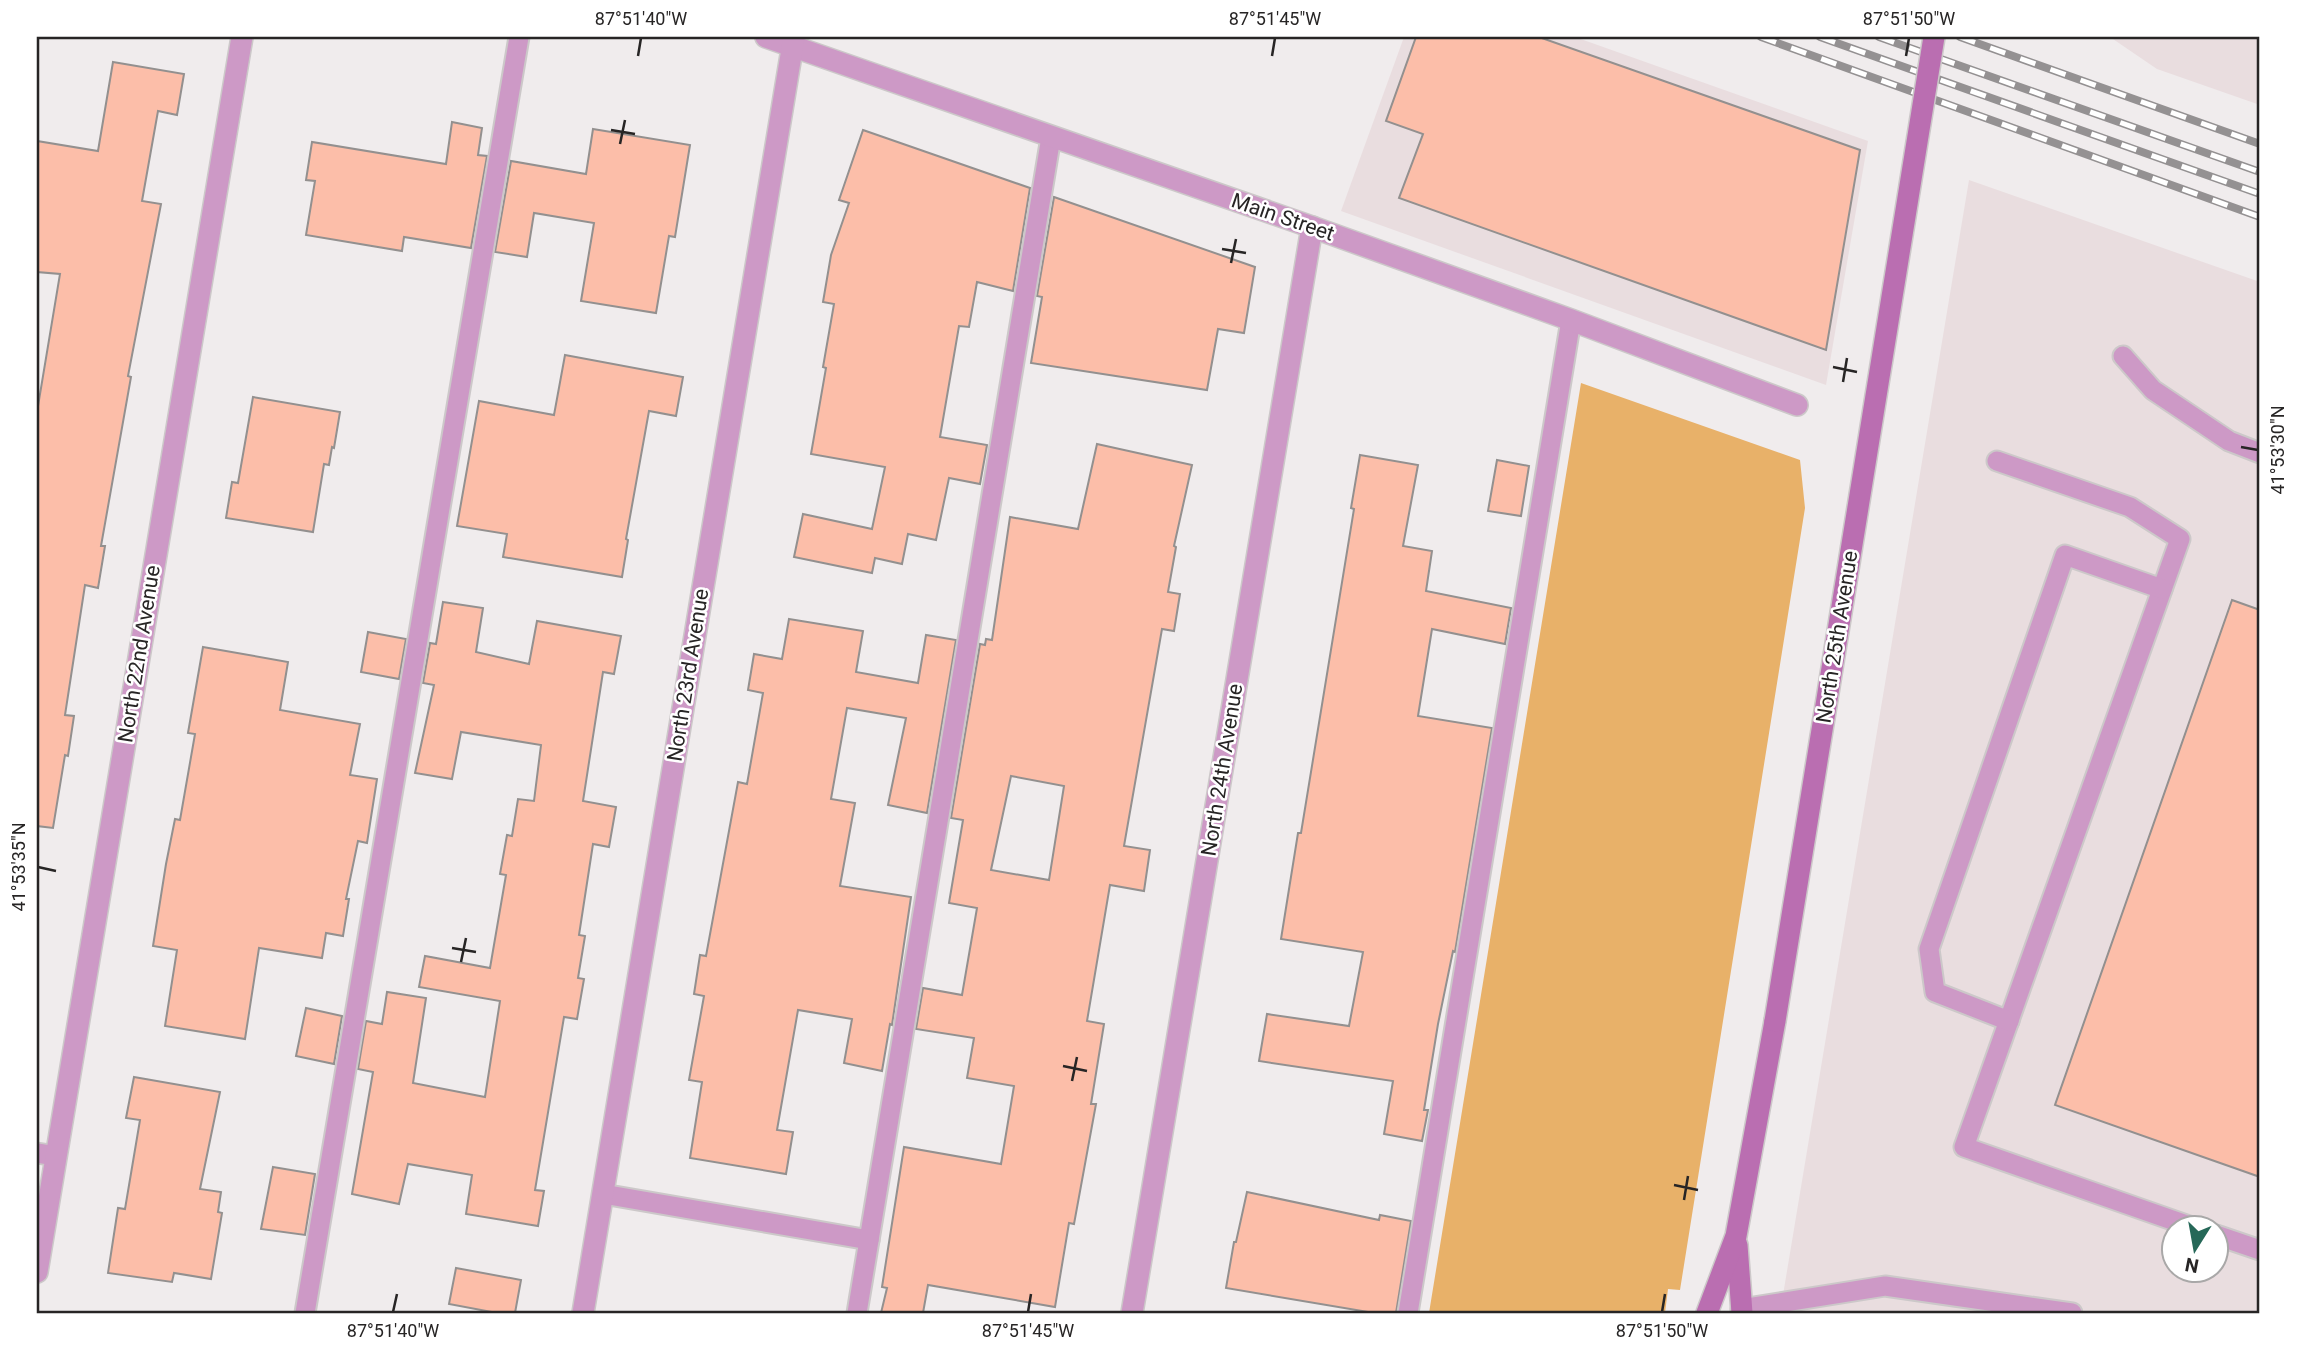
<svg xmlns="http://www.w3.org/2000/svg" width="2297" height="1350" font-family="Roboto,sans-serif">
<style>
.built{fill:#e9dddf;fill-rule:evenodd}
.green{fill:#e8b169}
.building{fill:#fcbea9;stroke:#93908f;stroke-width:2;fill-rule:evenodd}
.lines{fill:none;stroke-linecap:round;stroke-linejoin:round}
.service-casing{stroke:#ccc8c9;stroke-width:23}
.minor-casing{stroke:#ccc8c9;stroke-width:24}
.secondary-casing{stroke:#ccc8c9;stroke-width:24}
.service{stroke:#cd99c6;stroke-width:19}
.minor{stroke:#cd99c6;stroke-width:21}
.secondary{stroke:#ba6eb1;stroke-width:21}
.rail-casing{stroke:#949192;stroke-width:8}
.rail{stroke:#fff;stroke-width:5;stroke-dasharray:16;stroke-linecap:butt}
.secondary-bridge-casing{stroke:#ccc8c9;stroke-width:24;stroke-linecap:butt}
.secondary-bridge{stroke:#ba6eb1;stroke-width:21}
.ticks{fill:none;stroke:#272525;stroke-width:2.5}
.labels{text-anchor:middle;stroke-width:5;stroke-linejoin:round;paint-order:stroke}
.street-label{font-size:21px;fill:#272525;stroke:#fff}
.neatline{fill:none;stroke:#272525;stroke-width:2.5}
.ticks-label{font-size:18px;text-anchor:middle;fill:#272525}
</style>
<rect width="100%" height="100%" fill="#f0eced"/>
<g class="built">
<path d="M1404 37H1575L1868 141 1826 385 1341 211Z"/>
<path d="M2110 37H2260V105L2157 69Z"/>
<path d="M1969 180 2260 282V1313H1780ZM2174 1228H2216V1270H2174Z"/>
</g>
<path class="green" d="M1581 383 1800 460 1805 508 1680 1290 1668 1289 1665 1313H1429Z"/>
<g class="building">
<path d="M1416 37H1539L1860 150 1826 350 1399 198 1423 134 1386 121Z"/>
<path d="M113 62 184 74 177 115 158 111 142 201 161 204 128 376 131 377 101 546H105L98 588 85 585 65 715 74 716 68 756 65 755 53 828 37 826V412L60 274 37 272V141L98 151Z"/>
<path d="M452 122 482 128 478 155 487 156 471 248 404 237 402 251 306 235 315 181 306 180 312 142 446 164Z"/>
<path d="M593 129 690 145 675 237 669 236 656 313 581 301 594 223 534 213 527 257 495 252 511 161 586 174Z"/>
<path d="M863 130 1030 188 1013 291 977 282 969 327 959 326 940 437 987 445 980 484 949 478 936 540 908 534 902 564 875 558 872 573 794 557 803 514 872 529 885 467 811 454 826 368 823 367 834 304 823 302 831 255 849 203 839 200Z"/>
<path d="M1054 197 1255 267 1244 333 1218 329 1207 390 1031 363 1042 297 1037 296Z"/>
<path d="M565 355 683 377 676 416 649 411 626 539 628 540 622 577 503 557 507 534 457 526 479 401 554 415Z"/>
<path d="M253 397 340 412 334 448 332 447 329 465 324 464 313 532 226 518 232 482 238 483Z"/>
<path d="M1097 444 1192 465 1174 546 1176 547 1168 592 1180 594 1174 631 1162 629 1124 846 1150 850 1144 891 1110 885 1087 1021 1104 1024 1091 1104H1096L1074 1224 1069 1223 1055 1307 928 1285 923 1313H881L887 1288 882 1287 904 1147 1001 1164 1014 1086 967 1078 974 1038 916 1029 923 988 962 995 977 908 949 903 963 820 951 818 980 644 985 645 986 639 992 640 1010 517 1078 529ZM1011 776 1064 786 1049 880 991 870Z"/>
<path d="M1360 455 1418 465 1403 546 1432 551 1426 591 1511 608 1505 644 1432 629 1418 716 1492 728 1455 952 1453 951 1438 1024 1424 1110H1428L1422 1141 1384 1134 1393 1081 1259 1061 1267 1014 1349 1026 1363 952 1281 939 1298 833H1301L1354 509 1351 508Z"/>
<path d="M1497 460 1529 466 1521 516 1488 511Z"/>
<path d="M2232 600 2260 610V1177L2055 1105Z"/>
<path d="M443 602 483 608 476 652 529 664 537 621 621 636 614 674 603 672 583 801 616 807 609 847 593 844 579 935 585 936 578 978 584 979 577 1019 564 1017 535 1190 544 1191 538 1226 466 1214 472 1175 408 1164 399 1204 352 1194 373 1072 358 1069 366 1021 382 1024 387 992 426 998 413 1083 485 1097 500 1001 419 987 425 956 490 968 506 875 500 874 507 835 512 836 518 799 534 801 541 745 461 732 452 779 415 773 434 685 423 683 430 643 436 644Z"/>
<path d="M789 619 863 631 856 672 918 683 926 635 956 640 927 813 888 805 906 718 847 708 831 799 855 803 840 886 911 897 892 1025 890 1024 882 1071 844 1063 852 1019 798 1010 777 1130 793 1132 786 1174 690 1158 702 1082 689 1080 704 996 694 994 700 955 706 956 738 782 747 784 763 693 748 690 754 654 782 659Z"/>
<path d="M368 632 406 639 399 679 361 672Z"/>
<path d="M203 647 288 662 280 710 360 724 350 775 377 779 367 843 358 841 346 899H349L343 936 326 933 322 958 259 948 245 1039 165 1026 177 950 153 946 166 864 175 819 180 820 195 734 188 733Z"/>
<path d="M306 1008 342 1016 334 1064 296 1056Z"/>
<path d="M134 1077 220 1092 200 1189 221 1192 218 1212 222 1213 211 1279 174 1273 172 1282 108 1273 118 1208 125 1209 140 1120 126 1118Z"/>
<path d="M273 1167 315 1174 305 1235 261 1229Z"/>
<path d="M1247 1192 1379 1220 1380 1215 1411 1221 1396 1313H1374L1226 1288 1234 1242H1236Z"/>
<path d="M456 1268 521 1280 515 1313H497L449 1304Z"/>
</g>
<g class="lines">
<g class="service-casing">
<g id="service">
<path d="M2123 356 2153 390 2229 441 2260 453"/>
<path d="M1997 461 2130 507 2180 539 1964 1147 2195 1228"/>
<path d="M2009 1021 1935 992 1929 949 2065 555 2162 589"/>
<path d="M37 1153 56 1156"/>
<path d="M603 1194 869 1240"/>
<path d="M2216 1235 2260 1250"/>
<path d="M1741 1309 1885 1286 2072 1313"/>
<path d="M305 1313 519 37"/>
<path d="M857 1313 1051 137"/>
<path d="M1408 1313 1571 320"/>
</g>
</g>
<g class="minor-casing">
<g id="minor">
<path d="M766 37 1312 227 1571 320 1797 405"/>
<path d="M37 1272 242 37"/>
<path d="M583 1313 794 37"/>
<path d="M1132 1313 1312 227"/>
</g>
</g>
<g class="secondary-casing">
<g id="secondary">
<path d="M1737 1245 1742 1313"/>
<path d="M1707 1313 1736 1236 1775 1021"/>
</g>
</g>
<use href="#service" class="service"/>
<use href="#minor" class="minor"/>
<use href="#secondary" class="secondary"/>
<g class="rail-casing">
<g id="rail">
<path d="M1761 37 2260 217"/>
<path d="M1820 37 2260 194"/>
<path d="M1879 37 2260 172"/>
<path d="M1960 37 2260 144"/>
</g>
</g>
<use href="#rail" class="rail"/>
<g class="secondary-bridge-casing">
<path id="secondary-bridge" d="M1775 1021 1934 37"/>
</g>
<use href="#secondary-bridge" class="secondary-bridge"/>
</g>
<path class="ticks" d="M638 56 641 38M1272 56 1275 38M1906 56 1909 38M611 130 635 134M620 144 625 120M1222 249 1246 253M1231 263 1236 239M1833 367 1857 372M1843 382 1847 358M2241 447 2258 450M38 867 56 871M452 948 476 952M461 962 466 938M1063 1066 1087 1071M1072 1081 1077 1057M1674 1185 1698 1190M1684 1200 1688 1176M393 1312 397 1294M1028 1312 1031 1294M1662 1312 1665 1294"/>
<g class="labels">
<g class="street-label">
<text transform="translate(1283 217) rotate(19)" y="7">Main Street</text>
<text transform="translate(1837 637) rotate(-81)" y="7">North 25th Avenue</text>
<text transform="translate(139 654) rotate(-81)" y="7">North 22nd Avenue</text>
<text transform="translate(688 675) rotate(-81)" y="7">North 23rd Avenue</text>
<text transform="translate(1222 770) rotate(-81)" y="7">North 24th Avenue</text>
</g>
</g>
<rect width="2297" height="1350" fill="none" stroke="#ffffff" stroke-width="77"/>
<g transform="translate(2195 1249) rotate(191)"><circle r="33" fill="#ffffff" stroke="#a9a8a8" stroke-width="2"/>
<path d="M0-5L12 26L0 18L-12 26Z" fill="#266858"/>
<text y="-10" font-size="19" font-weight="bold" text-anchor="middle" fill="#272525">N</text>
</g>
<rect x="38" y="38" width="2220" height="1274" class="neatline"/>
<g class="ticks-label">
<text x="641" y="25">87°51'40"W</text>
<text x="1275" y="25">87°51'45"W</text>
<text x="1909" y="25">87°51'50"W</text>
<text transform="translate(2278 450) rotate(-90)" y="6">41°53'30"N</text>
<text transform="translate(19 867) rotate(-90)" y="6">41°53'35"N</text>
<text x="393" y="1337">87°51'40"W</text>
<text x="1028" y="1337">87°51'45"W</text>
<text x="1662" y="1337">87°51'50"W</text>
</g>
</svg>
